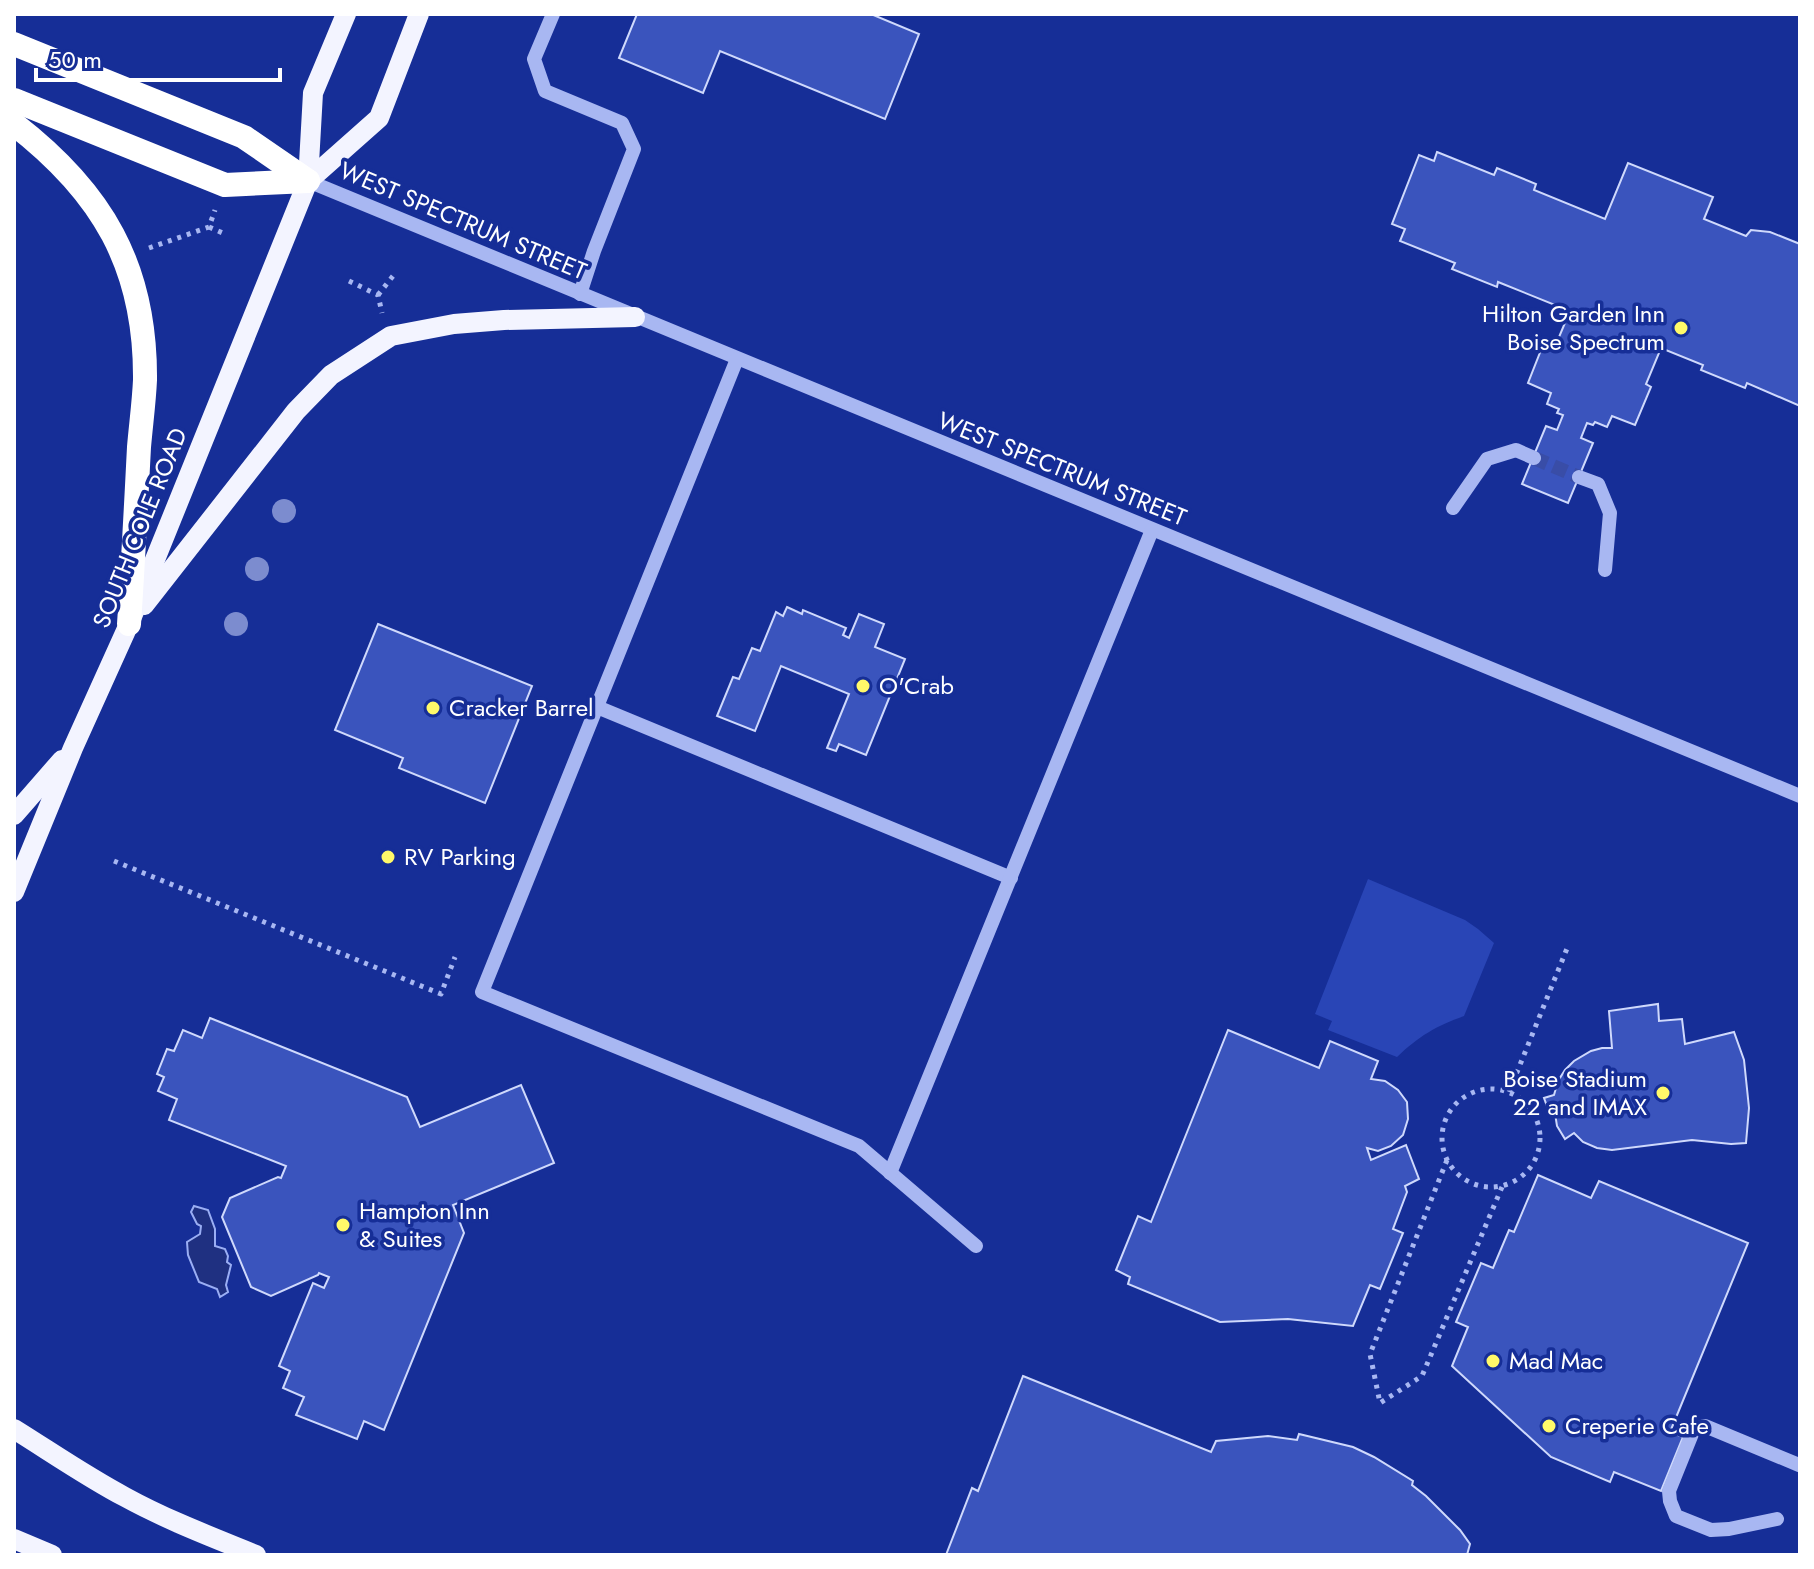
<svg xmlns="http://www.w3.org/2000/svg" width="1814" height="1569" font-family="Jost,sans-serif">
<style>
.green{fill:#2945b6}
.water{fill:#1f3081;stroke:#9aaef4;stroke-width:2}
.building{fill:#3a54bd;stroke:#cfd9fc;stroke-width:2}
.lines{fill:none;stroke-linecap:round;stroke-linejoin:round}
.minor-tunnel{stroke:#394da7;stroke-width:14;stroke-dasharray:14 7;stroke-linecap:butt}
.path{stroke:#a8b7f2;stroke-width:5;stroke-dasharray:4 6;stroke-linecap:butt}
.minor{stroke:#a8b7f2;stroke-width:14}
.major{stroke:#f3f4ff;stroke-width:20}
.highway{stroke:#fff;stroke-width:24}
.tree{fill:#7c8ccf}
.poi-dot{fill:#fff969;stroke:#162e97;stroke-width:3}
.labels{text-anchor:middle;stroke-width:7;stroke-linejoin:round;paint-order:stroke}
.street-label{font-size:24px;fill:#fff;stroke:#162e97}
.poi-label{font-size:24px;fill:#fff;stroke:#162e97;text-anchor:start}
</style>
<rect width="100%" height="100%" fill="#162e97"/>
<path class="green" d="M1368 879 1465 920 1478 929 1494 943 1464 1016C1436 1026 1419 1036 1397 1057L1328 1030 1332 1021 1315 1014Z"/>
<path class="water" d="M194 1206 208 1210 215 1229V1246L225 1249 228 1256 227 1262 231 1265 226 1285 228 1292 220 1297 217 1289 199 1282 188 1255 187 1242 200 1234 201 1226 197 1224 191 1212Z"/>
<g class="building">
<path d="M637 14H871L919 34 885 119 720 51 703 93 619 58Z"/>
<path d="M1437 152 1494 175 1497 168 1536 184 1534 190 1605 219 1628 163 1713 197 1704 219 1746 236 1751 230 1770 232 1800 244V406L1747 383 1745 388 1701 370 1703 365 1661 348 1646 384 1651 387 1635 425 1612 416 1607 427 1595 422 1593 425 1587 423 1581 438 1593 443 1568 503 1522 484 1546 426 1557 430 1563 415 1557 413 1559 409 1547 404 1551 393 1528 383 1543 345 1554 349 1570 311 1498 282 1497 287 1452 269 1455 263 1400 241 1405 229 1392 224 1419 155 1434 161Z"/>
<path d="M787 607 802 614 803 610 846 628 843 635 849 638 859 614 884 624 875 647 905 659 866 755 839 744 836 751 827 748 849 694 781 666 755 731 717 716 733 677 739 679 752 648 760 651 776 612 783 616Z"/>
<path d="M378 624 532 686 485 803 399 768 403 758 335 730Z"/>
<path d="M1658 1004 1659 1021 1682 1019 1685 1044 1734 1032 1744 1060 1749 1108 1746 1143 1731 1144 1692 1140 1612 1150 1597 1148 1583 1142 1574 1133 1565 1139 1557 1126 1554 1107 1548 1109 1544 1098 1554 1095 1558 1081 1565 1070 1574 1061 1591 1051 1602 1048H1612L1609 1011Z"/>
<path d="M210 1018 407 1097 420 1127 521 1085 554 1163 453 1205 464 1233 384 1430 364 1421 357 1439 296 1415 304 1397 283 1388 290 1371 279 1366 313 1283 324 1288 329 1277 319 1273 318 1275 271 1296 251 1287 222 1217 230 1198 278 1177 281 1178 286 1166 169 1120 177 1099 158 1091 164 1077 157 1074 167 1049 174 1051 183 1030 202 1038Z"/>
<path d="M1228 1030 1319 1068 1330 1041 1378 1061 1371 1079 1385 1081 1398 1090 1407 1102 1408 1119 1403 1135 1391 1146 1378 1151 1367 1148 1371 1160 1406 1145 1419 1179 1405 1186 1407 1192 1393 1229 1403 1233 1380 1289 1370 1285 1353 1326 1288 1319 1220 1322 1128 1284 1130 1277 1116 1270 1138 1216 1151 1222Z"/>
<path d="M1538 1175 1591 1198 1599 1181 1748 1243 1670 1432 1683 1437 1661 1491 1614 1472 1610 1482 1551 1457 1452 1366 1468 1327 1456 1322 1481 1263 1493 1268 1509 1230 1514 1232Z"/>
<path d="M1023 1376 1211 1452 1216 1441 1268 1436 1297 1440 1299 1434 1353 1447 1374 1457 1413 1481 1412 1485 1426 1496 1460 1530 1470 1544 1467 1555H946L972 1488 978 1491Z"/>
</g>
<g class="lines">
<path class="minor-tunnel" d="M1534 458 1579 477"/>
<g class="path">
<path d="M209 227 225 234"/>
<path d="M149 248 209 227 215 210"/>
<path d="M349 281 378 295 382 313"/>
<path d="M378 295 393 276"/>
<path d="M114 861 441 994 455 957"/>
<circle cx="1491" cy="1138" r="49"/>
<path d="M1509 1092 1568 946"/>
<path d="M1447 1160 1370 1354 1380 1403 1422 1376 1502 1187"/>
</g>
<g class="minor">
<path d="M553 14 534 59 545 91 622 123 634 149 594 251 580 294"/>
<path d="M308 181 1800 796"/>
<path d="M737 359 482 992 859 1146 976 1246"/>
<path d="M1579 477 1598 484 1610 513 1605 570"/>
<path d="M1453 508 1487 459 1516 450 1534 458"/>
<path d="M597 707 1011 878"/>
<path d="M890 1173 1152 530"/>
<path d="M1777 1519 1729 1529 1711 1530 1676 1516 1670 1501 1669 1491 1694 1429 1705 1426 1799 1465"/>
</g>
<g class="major">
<path d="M308 181 379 118 419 14"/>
<path d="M144 605 296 411 331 375 391 336 454 324 504 320 635 317"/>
<path d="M14 815 62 760"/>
<path d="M14 892 73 748 129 624 308 181 313 93 346 14"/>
<path d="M14 1429C51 1452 87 1477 125 1497 167 1520 212 1537 256 1555"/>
<path d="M14 1539 52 1555"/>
</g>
<g class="highway">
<path d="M14 44 244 137 308 181"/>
<path d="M14 100 225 185 308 181"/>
<path d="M14 124C102 192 146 266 145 380 144 402 141 424 139 447 136 506 133 565 129 624"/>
</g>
</g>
<g class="tree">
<circle cx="284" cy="511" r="12"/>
<circle cx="257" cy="569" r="12"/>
<circle cx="236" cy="624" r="12"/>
</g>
<g class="poi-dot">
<circle cx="1681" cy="328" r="8"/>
<circle cx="863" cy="686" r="8"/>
<circle cx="433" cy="708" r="8"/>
<circle cx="388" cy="857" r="8"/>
<circle cx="1663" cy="1093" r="8"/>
<circle cx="343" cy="1225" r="8"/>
<circle cx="1493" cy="1361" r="8"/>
<circle cx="1549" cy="1426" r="8"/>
</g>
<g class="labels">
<g class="street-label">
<text transform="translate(463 221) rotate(23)" y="8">WEST SPECTRUM STREET</text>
<text transform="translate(1062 469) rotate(22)" y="8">WEST SPECTRUM STREET</text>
<text transform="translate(140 528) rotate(-68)" y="8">SOUTH COLE ROAD</text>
</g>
<g class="poi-label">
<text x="1665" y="322" text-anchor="end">Hilton Garden Inn<tspan x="1665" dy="28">Boise Spectrum</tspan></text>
<text x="879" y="694">O'Crab</text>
<text x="449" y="716">Cracker Barrel</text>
<text x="404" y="865">RV Parking</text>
<text x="1647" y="1087" text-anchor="end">Boise Stadium<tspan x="1647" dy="28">22 and IMAX</tspan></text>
<text x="359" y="1219">Hampton Inn<tspan x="359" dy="28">&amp; Suites</tspan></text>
<text x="1509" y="1369">Mad Mac</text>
<text x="1565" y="1434">Creperie Cafe</text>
</g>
</g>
<rect width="1814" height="1569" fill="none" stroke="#ffffff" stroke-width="32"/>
<path d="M36 68v12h244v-12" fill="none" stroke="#ffffff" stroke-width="4"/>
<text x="48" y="68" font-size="24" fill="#ffffff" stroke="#162e97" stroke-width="6" paint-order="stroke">50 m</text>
</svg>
